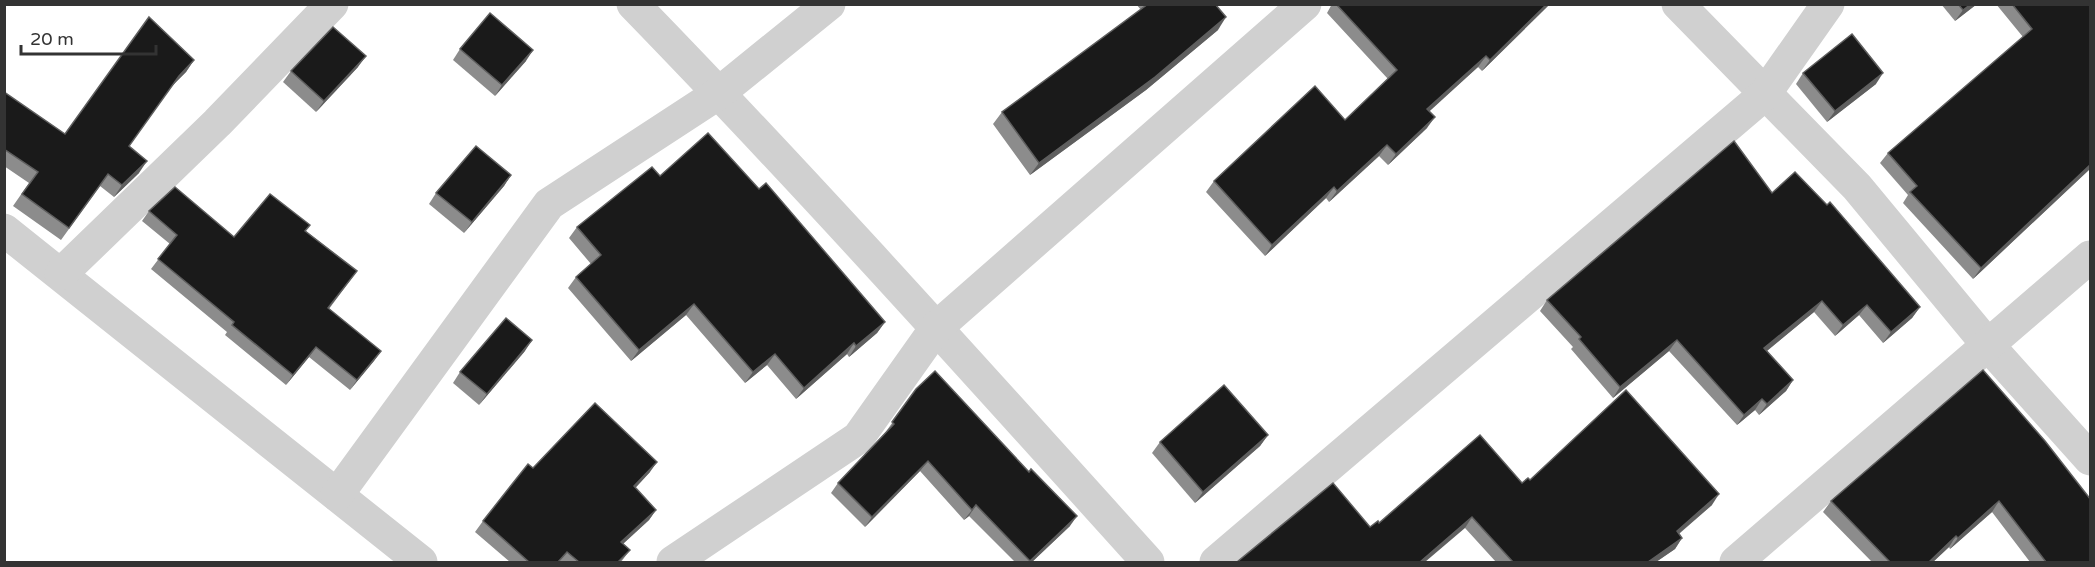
<svg xmlns="http://www.w3.org/2000/svg" width="2095" height="567" font-family="'Varela Round',sans-serif">
<style>
.lines{fill:none;stroke-linecap:round;stroke-linejoin:round}
.street{stroke:#d0d0d0;stroke-width:33}
.wall{fill:#8c8c8c}
.shaded-wall{fill:#5f5f5f}
.building{fill:#1a1a1a;stroke:#5f5f5f;stroke-width:1.5}
</style>
<rect width="100%" height="100%" fill="#fff"/>
<g class="lines">
<g class="street">
<path d="M633 4C810 186 979 375 1148 562"/>
<path d="M1678 4 1857 187 1987 344 2090 459"/>
<path d="M4 230 421 562"/>
<path d="M61 274 217 123 332 4"/>
<path d="M337 495 549 204 719 93 829 4"/>
<path d="M673 562 858 438 936 328 1305 4"/>
<path d="M1216 562 1764 95 1828 4"/>
<path d="M1736 562 2090 257"/>
</g>
</g>
<g class="wall">
<path d="M1136 4H1215L1218 30 1146 90 1030 175 993 124 1002 112 1141 10Z"/>
<path d="M1332 4H1550L1482 71 1478 67 1429 111 1427 128 1388 165 1379 156 1329 202 1326 198 1265 256 1206 192 1214 181 1345 120 1388 79 1327 13Z"/>
<path d="M1941 4H1977L1955 21Z"/>
<path d="M1996 4H2091V168L1973 279 1903 203 1908 195 1880 163 1888 153 2023 37Z"/>
<path d="M460 49 526 61 495 96 453 60Z"/>
<path d="M194 60 186 72 171 87 129 146 139 173 114 197 100 186 61 240 13 206 29 183 4 166V92L65 134Z"/>
<path d="M358 67 316 112 283 82 291 71Z"/>
<path d="M1803 73 1876 84 1827 122 1796 84Z"/>
<path d="M511 175 504 186 464 233 429 204 436 193Z"/>
<path d="M660 176 759 189 885 322 877 333 849 357 847 354 796 399 767 365 745 383 686 315 631 361 568 288 576 277 591 264 569 238 577 227Z"/>
<path d="M1772 193 1920 307 1912 318 1883 343 1859 315 1835 336 1814 312 1767 351 1793 380 1786 391 1759 415 1755 410 1737 425 1669 351 1613 398 1571 349 1573 347 1540 311 1547 300Z"/>
<path d="M149 211 234 237 306 231 357 271 329 309 381 351 350 390 309 357 286 385 225 335 227 332 151 269 170 244 142 221Z"/>
<path d="M525 351 479 405 453 383 460 372Z"/>
<path d="M1983 370 2091 562H2030L1992 512 1950 549 1949 547 1933 562H1872L1823 512 1831 501Z"/>
<path d="M916 389 1070 526 1032 562H1015L969 516 964 520 920 471 865 527 831 493 838 483 885 433Z"/>
<path d="M1268 435 1260 446 1195 503 1152 453 1160 442Z"/>
<path d="M533 468 650 472 635 488 656 510 649 520 623 544 630 550 621 562H510L475 532 483 521Z"/>
<path d="M1530 480 1712 505 1679 534 1682 538 1675 549 1656 562H1496L1465 528 1370 527 1379 523Z"/>
</g>
<g class="shaded-wall">
<path d="M1547 4H1550L1482 71 1490 60Z"/>
<path d="M1971 4H1977L1955 21 1963 10Z"/>
<path d="M1226 17 1218 30 1146 90 1030 175 1039 163Z"/>
<path d="M533 50 526 61 495 96 502 85Z"/>
<path d="M366 56 358 67 316 112 324 101Z"/>
<path d="M1486 56 1478 67 1420 120 1427 109Z"/>
<path d="M194 60 186 72 171 87 179 76Z"/>
<path d="M1883 73 1876 84 1827 122 1835 111Z"/>
<path d="M1435 117 1427 128 1388 165 1396 154Z"/>
<path d="M1387 145 1379 156 1329 202 1337 191Z"/>
<path d="M147 161 139 173 114 197 122 185Z"/>
<path d="M2091 164V168L1973 279 1981 268Z"/>
<path d="M511 175 504 186 464 233 472 222Z"/>
<path d="M1334 187 1326 198 1265 256 1272 245Z"/>
<path d="M1822 301 1814 312 1757 359 1764 348Z"/>
<path d="M694 304 686 315 631 361 639 350Z"/>
<path d="M1867 305 1859 315 1835 336 1843 325Z"/>
<path d="M1920 307 1912 318 1883 343 1891 332Z"/>
<path d="M885 322 877 333 849 357 856 346Z"/>
<path d="M532 340 525 351 479 405 487 394Z"/>
<path d="M1677 340 1669 351 1613 398 1620 387Z"/>
<path d="M854 343 847 354 796 399 804 388Z"/>
<path d="M316 347 309 357 286 385 293 375Z"/>
<path d="M381 351 374 361 350 390 357 380Z"/>
<path d="M775 354 767 365 745 383 753 372Z"/>
<path d="M1793 380 1786 391 1759 415 1767 404Z"/>
<path d="M1762 399 1755 410 1737 425 1744 415Z"/>
<path d="M1268 435 1260 446 1195 503 1203 492Z"/>
<path d="M928 461 920 471 865 527 872 517Z"/>
<path d="M657 462 650 472 627 497 634 486Z"/>
<path d="M1719 494 1712 505 1669 542 1677 531Z"/>
<path d="M1999 501 1992 512 1950 549 1958 538Z"/>
<path d="M976 505 969 516 964 520Z"/>
<path d="M656 510 649 520 614 552 621 542Z"/>
<path d="M1077 516 1070 526 1032 562H1029Z"/>
<path d="M1472 517 1465 528 1425 562H1420Z"/>
<path d="M1956 536 1949 547 1933 562H1929Z"/>
<path d="M1682 538 1675 549 1656 562H1648Z"/>
</g>
<g class="building">
<path d="M1148 4H1215L1226 17 1155 77 1039 163 1002 112Z"/>
<path d="M1336 4H1547L1490 60 1486 56 1427 109 1435 117 1396 154 1387 145 1337 191 1334 187 1272 245 1214 181 1315 86 1345 120 1397 70Z"/>
<path d="M1958 4H1971L1963 10Z"/>
<path d="M2012 4H2091V164L1981 268 1910 192 1917 186 1888 153 2032 29Z"/>
<path d="M490 13 533 50 502 85 460 49Z"/>
<path d="M149 17 194 60 179 76 129 146 147 161 122 185 108 174 69 228 22 194 38 172 4 149V92L65 134Z"/>
<path d="M333 27 366 56 324 101 291 71Z"/>
<path d="M1852 34 1883 73 1835 111 1803 73Z"/>
<path d="M708 133 759 189 766 183 885 322 856 346 854 343 804 388 775 354 753 372 694 304 639 350 576 277 601 255 577 227 652 167 660 176Z"/>
<path d="M1734 141 1772 193 1795 172 1827 205 1830 202 1920 307 1891 332 1867 305 1843 325 1822 301 1764 348 1793 380 1767 404 1762 399 1744 415 1677 340 1620 387 1579 339 1581 337 1547 300Z"/>
<path d="M476 146 511 175 472 222 436 193Z"/>
<path d="M175 187 234 237 270 194 310 225 305 231 357 271 328 308 381 351 357 380 316 347 293 375 232 325 234 322 158 259 177 235 149 211Z"/>
<path d="M506 318 532 340 487 394 460 372Z"/>
<path d="M1983 370 2045 441 2091 500V562H2046L1999 501 1958 538 1956 536 1929 562H1890L1831 501Z"/>
<path d="M935 371 1029 472 1031 469 1077 516 1030 561 976 505 972 510 928 461 872 517 838 483 894 424 892 422 916 389Z"/>
<path d="M1224 385 1268 435 1203 492 1160 442Z"/>
<path d="M1626 390 1719 494 1677 531 1682 538 1648 562H1513L1472 517 1420 562H1237L1333 483 1370 527 1378 521 1379 523 1480 435 1522 483 1528 478 1530 480Z"/>
<path d="M595 403 657 462 634 486 656 510 621 542 630 550 618 562H579L567 552 558 562H529L483 521 528 464 533 468Z"/>
</g>
<rect width="2095" height="567" fill="none" stroke="#333333" stroke-width="12"/>
<path d="M21 45v9h135v-9" fill="none" stroke="#333333" stroke-width="3"/>
<text x="30" y="45" font-size="18" fill="#333333" stroke="#ffffff" stroke-width="4.5" paint-order="stroke">20 m</text>
</svg>
